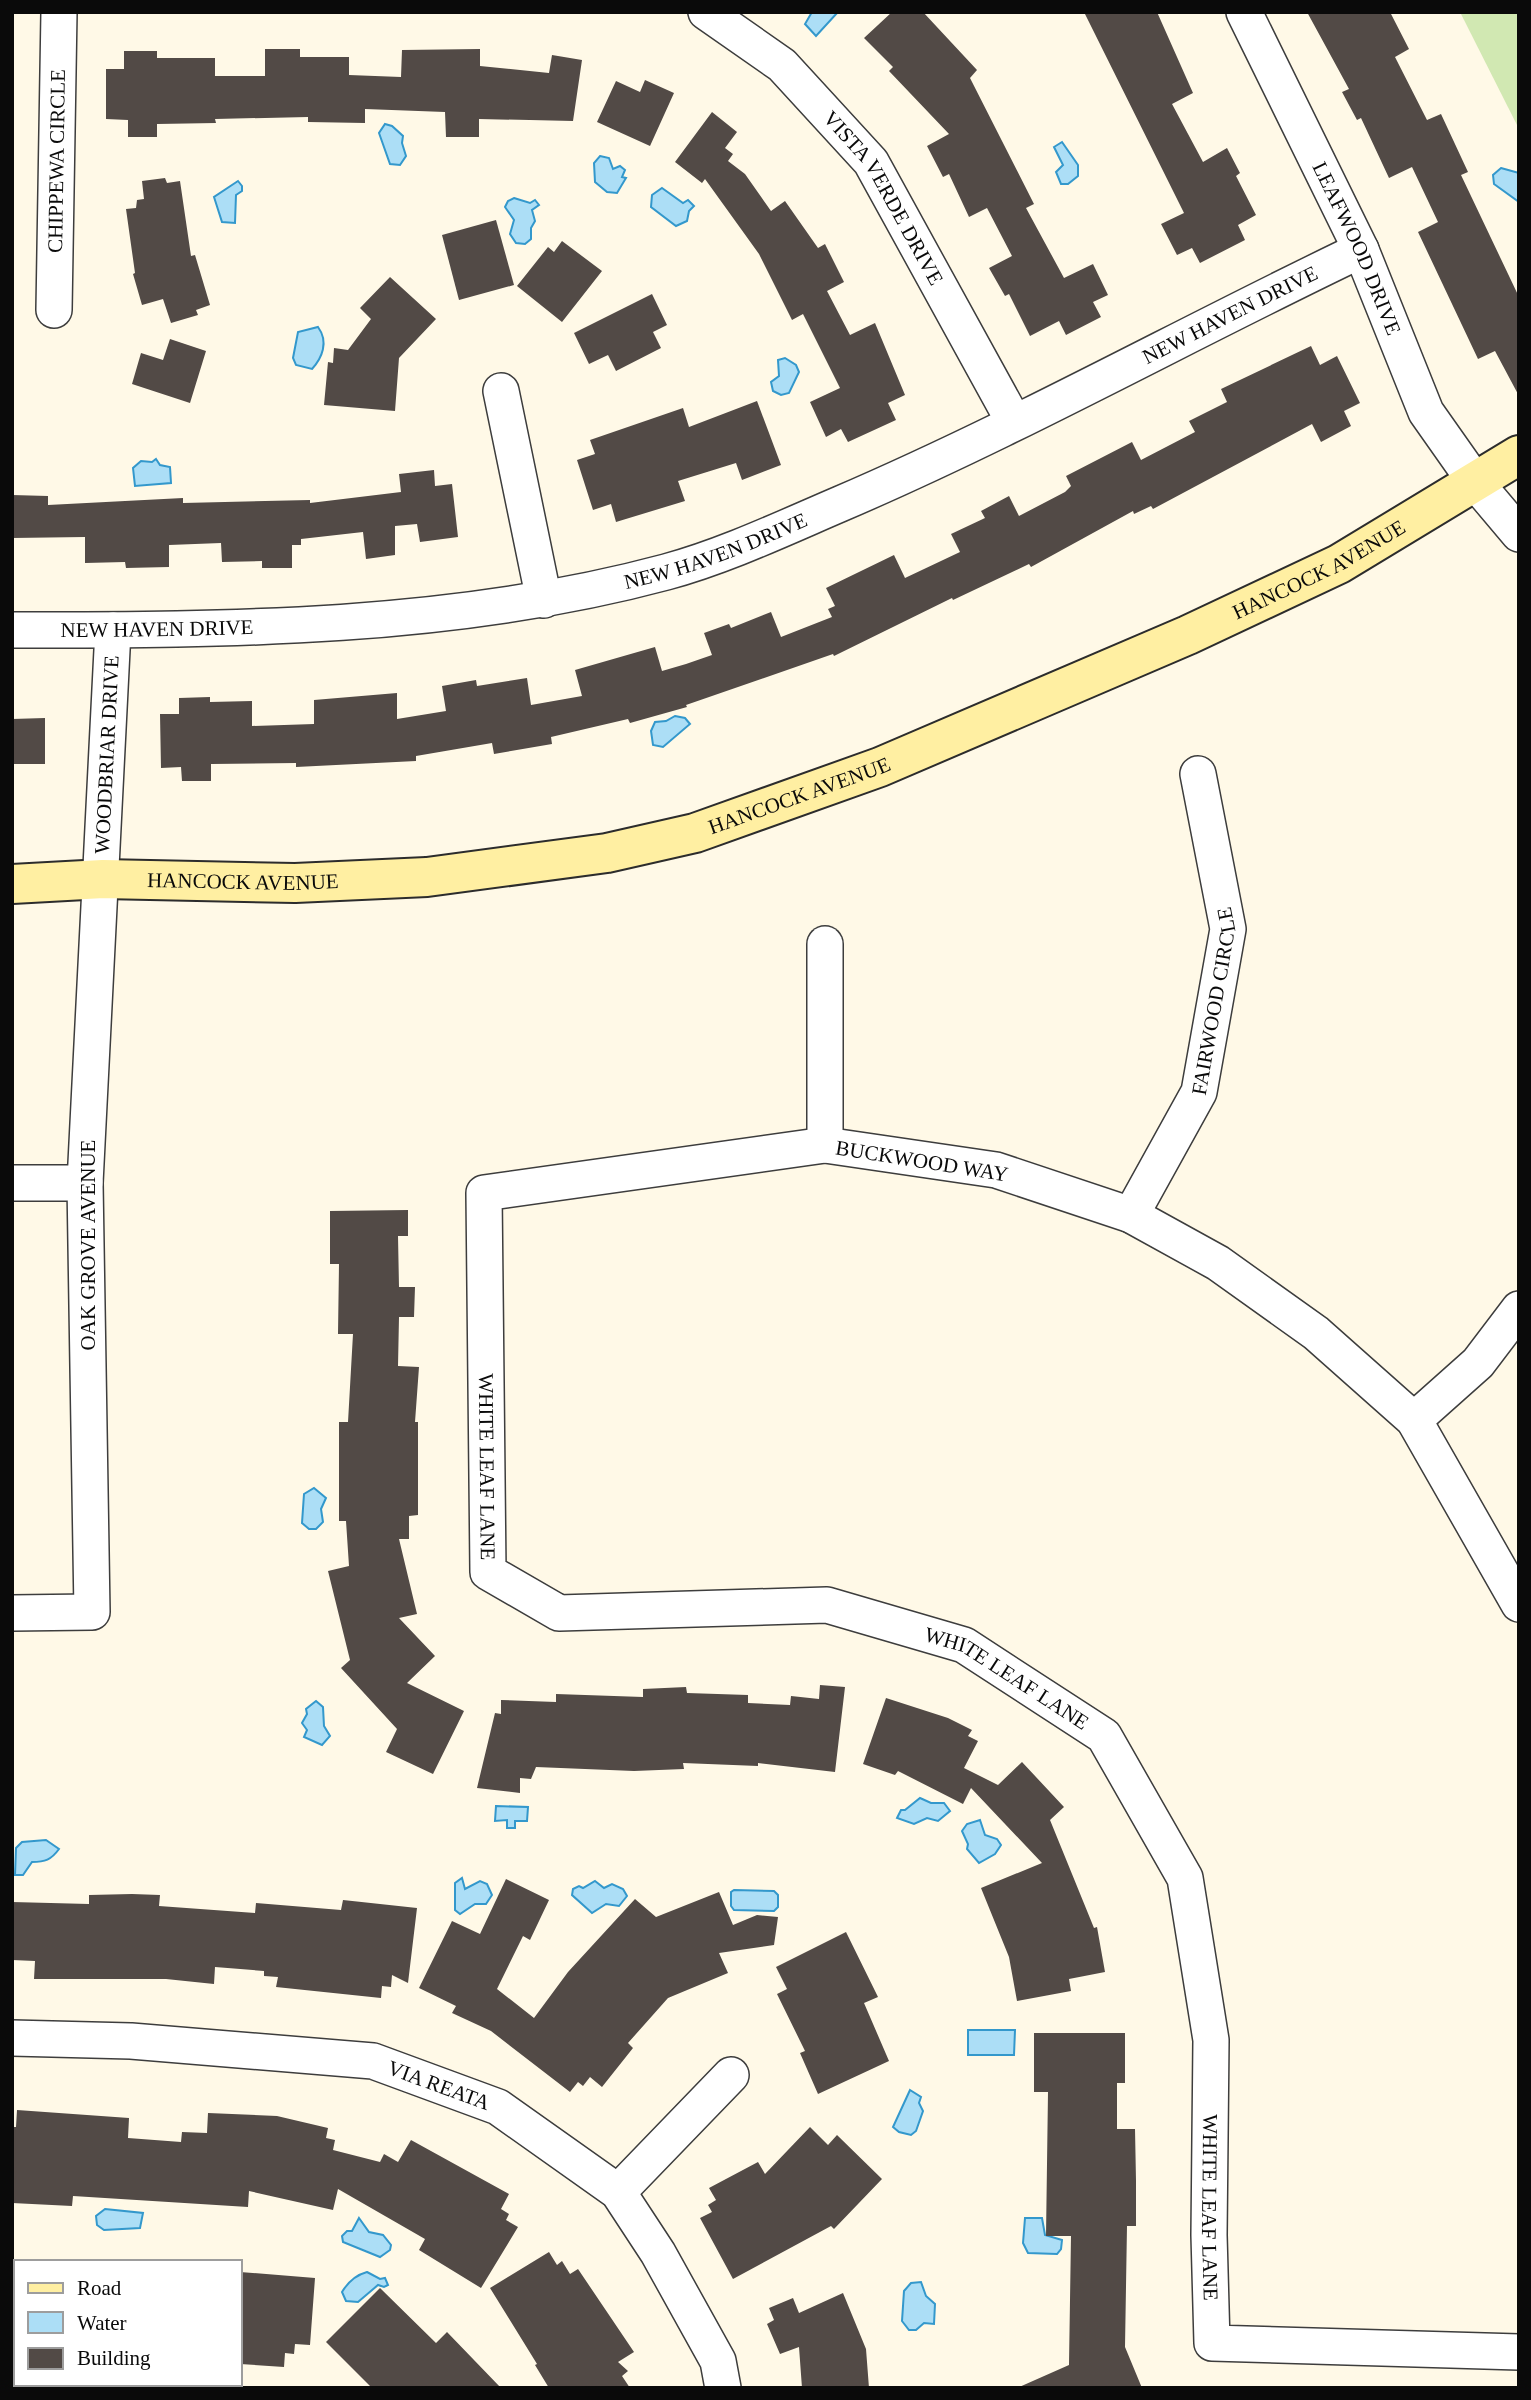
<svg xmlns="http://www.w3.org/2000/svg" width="1531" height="2400" font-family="Georgia,serif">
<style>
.green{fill:#d1e8b2}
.water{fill:#acdef6;stroke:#3398cc;stroke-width:2}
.building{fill:#524a46}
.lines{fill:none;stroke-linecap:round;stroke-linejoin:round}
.street-casing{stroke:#3d3d3d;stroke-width:38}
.secondary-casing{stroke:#2c2c2c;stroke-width:42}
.street{stroke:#fff;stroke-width:35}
.secondary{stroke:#ffefa2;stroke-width:38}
.labels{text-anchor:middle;stroke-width:7;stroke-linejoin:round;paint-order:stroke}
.street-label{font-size:21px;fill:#0a0a0a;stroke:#fff}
</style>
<rect width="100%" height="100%" fill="#fff9e7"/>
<path class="green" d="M1460 12H1519V129Z"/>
<g class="water">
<path d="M812 12H838L816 36 805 24Z"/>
<path d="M385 124 392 126 403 136 402 143 406 156 400 165 390 164 379 133Z"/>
<path d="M1062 142 1078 165V176L1068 184H1061L1056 172 1063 165 1054 147Z"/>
<path d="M600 156 609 158 613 169 620 166 625 170 622 177 626 178 617 193 607 192 595 182 594 163Z"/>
<path d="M1501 168 1519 173V202L1494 184 1493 175Z"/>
<path d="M238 181 242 186V191L236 195 235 223 222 222 214 197Z"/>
<path d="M662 188 683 203 688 200 694 206 689 211 687 221 676 226 651 207 652 195Z"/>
<path d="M514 198 530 203 535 200 539 205 532 210 535 221 531 228V239L525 244 516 243 510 234 514 220 505 207 508 201Z"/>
<path d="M318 327C329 342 322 358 312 369L296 365 293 358 298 332Z"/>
<path d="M785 358 796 365 799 372 789 393 781 395 773 391 771 382 779 376 778 360Z"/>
<path d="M156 459 160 465 170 467 171 483 135 486 133 468 141 461 152 462Z"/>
<path d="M675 716 685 718 690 724 663 747 653 745 651 731 655 722 666 721Z"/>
<path d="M314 1488 326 1498 321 1509 323 1522 316 1529H309L302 1523 304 1494Z"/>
<path d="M316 1701 323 1707 324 1726 330 1736 322 1745 304 1737 307 1730 302 1723 307 1714 306 1709Z"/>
<path d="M920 1798 931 1803H944L950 1811 938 1821 927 1818 914 1824 897 1818 901 1810H905Z"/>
<path d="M496 1806 528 1807 527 1821H515V1828H507V1820L495 1821Z"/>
<path d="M980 1820 985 1835 997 1839 1001 1845 995 1854 979 1863 967 1849 968 1844 962 1831 967 1824Z"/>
<path d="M46 1840 59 1849C51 1860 45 1862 32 1862L23 1875H15L16 1848 22 1842Z"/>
<path d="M462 1878 465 1889 480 1881 487 1884 492 1895 486 1904H475L460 1914 455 1910V1883Z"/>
<path d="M595 1881 604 1888 612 1884 623 1889 627 1896 619 1906 606 1904 592 1913 572 1895 573 1889 579 1886 583 1888Z"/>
<path d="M734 1890 774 1891 778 1895V1907L774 1911 734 1910 731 1906V1892Z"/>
<path d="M968 2030H1015L1014 2055H968Z"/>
<path d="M910 2090 921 2097 919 2103 923 2111 916 2131 911 2135 899 2132 893 2127Z"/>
<path d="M105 2209 143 2213 140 2228 104 2230 97 2225 96 2216Z"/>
<path d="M359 2218 369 2232 383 2235 391 2245 390 2250 380 2257 343 2242 342 2236 347 2231H352Z"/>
<path d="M1025 2218H1042L1045 2235 1062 2240 1061 2249 1057 2254 1028 2253 1023 2243Z"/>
<path d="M367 2272 380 2279 385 2278 388 2285 384 2287 378 2285 358 2302 346 2301 342 2292C348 2282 356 2275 367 2272Z"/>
<path d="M921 2282 926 2296 935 2304 934 2324 924 2323 916 2330H909L902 2321 904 2291 911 2283Z"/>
</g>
<g class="building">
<path d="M892 12H923L977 70 970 78 1034 204 1026 208 1064 278 1093 264 1108 295 1093 302 1101 317 1066 335 1059 321 1030 336 1009 294 1005 296 989 268 1012 256 987 208 969 217 949 174 943 177 927 146 949 134 889 71 893 67 864 38Z"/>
<path d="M1084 12H1157L1193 93 1172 104 1203 162 1227 148 1240 173 1236 176 1256 215 1238 225 1245 240 1200 263 1192 248 1177 255 1161 224 1184 213Z"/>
<path d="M1307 12H1390L1409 49 1395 57 1427 120 1441 114 1468 172 1461 175 1519 297V396L1495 351 1478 359 1418 232 1438 222 1412 167 1389 178 1361 118 1357 120 1342 92 1349 89Z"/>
<path d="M265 49H300V57H349V75L401 77 402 50 480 49V66L549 73 552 55 582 60 573 121 479 119V137H446L445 112 365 109V123L308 122V117L215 119 216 123 157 124V137H128V120L106 119V69H124V51H157V58H215V76H265Z"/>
<path d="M645 80 674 93 650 146 597 122 616 81 640 92Z"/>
<path d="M712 112 737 132 725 148 733 154 728 161 745 174 771 211 785 201 818 248 825 244 844 282 827 291 850 335 875 323 905 395 888 403 896 420 848 442 841 429 826 437 810 402 840 388 803 314 792 320 759 254 705 179 702 183 675 162Z"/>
<path d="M165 178 167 183 180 181 191 256 195 255 210 305 196 310 198 315 171 323 163 299 142 305 133 274 135 273 126 209 136 208 137 200 144 199 142 181Z"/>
<path d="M496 220 514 285 459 300 442 235Z"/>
<path d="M562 241 602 271 562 322 517 286 548 247 554 252Z"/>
<path d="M390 277 436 319 399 358 395 411 324 405 328 362 333 363 334 348 348 350 371 319 360 308Z"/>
<path d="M652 294 667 325 653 332 661 348 616 371 608 355 589 364 574 333Z"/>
<path d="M170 339 206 351 190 403 132 384 141 353 163 360Z"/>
<path d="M1311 346 1320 365 1337 356 1360 403 1344 411 1351 426 1321 442 1312 424 1153 509 1151 506 1134 514 1133 511 1031 567 1029 564 953 600 952 598 834 656 833 654 686 705 687 707 630 723 628 719 551 737 552 744 494 754 492 743 416 756V761L296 767V763L211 764V781H182L181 767 161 768 160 714H179V698L210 697V702L252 701V726L314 724V700L397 693V719L446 711 442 686 476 680 477 686 527 678 531 705 582 696 575 670 655 647 662 671 686 664 712 655 704 633 729 624 731 628 771 612 781 637 832 617 828 609 835 606 826 588 894 555 905 578 960 552 951 534 985 518 981 511 1009 496 1019 516 1065 492 1071 486 1066 476 1132 442 1141 460 1195 432 1189 421 1227 402 1221 389Z"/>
<path d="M757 401 781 465 742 480 736 463 678 481 685 501 616 522 611 504 593 510 577 460 595 454 590 440 683 408 689 427Z"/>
<path d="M434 470 435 486 452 484 458 537 420 542 417 524 395 526V555L366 559 363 532 301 539V545H292V568H262V561L222 562 221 543 169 545V567L126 568 125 562 85 563V537L12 538V495L48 496V505L183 498V503L310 500V503L401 492 399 474Z"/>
<path d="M45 718V764H12V719Z"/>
<path d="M408 1210V1236H398L399 1287H415L414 1317H399L398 1366 419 1367 415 1422H418V1515L409 1516V1539H399L417 1614 399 1618 435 1656 407 1683 464 1711 433 1774 386 1752 397 1729 341 1668 350 1660 328 1571 349 1566 346 1521H339V1422H348L353 1334H338L339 1264H330V1211Z"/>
<path d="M820 1685 845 1687 835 1772 758 1763V1766L683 1763 684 1769 634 1771 536 1767 531 1779 520 1778V1793L477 1788 495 1713 501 1714V1700L556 1702V1694L643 1697V1689L686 1687 687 1693 748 1695V1703L790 1705 791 1696 819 1699Z"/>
<path d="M886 1698 948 1718 972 1730 968 1736 978 1741 964 1768 998 1785 1022 1762 1064 1807 1050 1820 1094 1928 1097 1927 1105 1972 1069 1979 1071 1991 1017 2001 1009 1957 981 1888 1042 1863 971 1788 963 1804 898 1771 895 1775 863 1764Z"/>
<path d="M506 1879 549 1900 530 1940 523 1936 497 1989 534 2018 568 1972 635 1899 656 1917 719 1892 733 1925 757 1915 778 1917 774 1945 719 1953 728 1973 668 1998 628 2043 633 2048 602 2087 590 2077 583 2086 578 2082 570 2092 491 2031 452 2013 456 2006 419 1988 452 1921 480 1934Z"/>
<path d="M132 1894 160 1895 159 1906 255 1913 256 1903 341 1910 343 1900 417 1908 408 1983 392 1975 391 1987 382 1986 381 1998 276 1987 278 1977 264 1976V1971L215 1967 214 1984 166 1979H34L35 1961 12 1960V1902L89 1904V1895Z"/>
<path d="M846 1932 878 1997 864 2003 889 2061 818 2094 800 2053 805 2051 777 1994 787 1989 776 1967Z"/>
<path d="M1034 2033H1125V2083H1117V2129H1135L1136 2181V2226H1127L1125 2347 1142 2388H1017L1069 2365 1071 2236H1046L1048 2092H1034Z"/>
<path d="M17 2110 129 2118 128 2138 181 2142 182 2132 207 2133 208 2113 277 2116 328 2128 326 2138 335 2140 333 2150 380 2162 384 2154 398 2162 411 2140 509 2194 501 2209 509 2214 506 2220 518 2227 481 2288 419 2250 425 2239 338 2189 333 2210 249 2191 248 2207 73 2196 72 2206 12 2203V2127H16Z"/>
<path d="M810 2127 828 2145 837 2135 882 2179 834 2229 831 2226 733 2279 700 2218 712 2212 708 2205 716 2200 709 2188 758 2162 765 2174Z"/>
<path d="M549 2252 557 2265 562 2261 570 2274 578 2269 634 2352 618 2362 628 2371 622 2376 630 2388H549L535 2365 537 2364 490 2288Z"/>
<path d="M240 2272 315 2278 310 2345 295 2344 294 2354 285 2353 284 2367 240 2364Z"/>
<path d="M380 2288 436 2343 447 2332 501 2388H372L326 2342Z"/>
<path d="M843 2293 866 2349 869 2388H802L799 2347 780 2354 767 2324 774 2320 769 2308 793 2298 799 2313Z"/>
</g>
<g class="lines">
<g class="street-casing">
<g id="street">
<path id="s1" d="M706 12 782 65 871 162 1014 422"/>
<path id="s2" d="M1244 12 1361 250 1426 412 1476 483 1519 534"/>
<path id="s3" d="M54 310 59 12"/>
<path d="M501 391 544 600"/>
<path id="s4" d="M12 630C231 630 454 629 666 572 725 556 784 528 840 504 1017 428 1187 333 1361 250"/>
<path d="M825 944V1145"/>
<path d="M12 1183H85"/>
<path id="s5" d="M1131 1215 1199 1092 1228 929 1198 774"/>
<path d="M1414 1420 1478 1363 1519 1309"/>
<path id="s6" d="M1519 1604 1414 1420 1316 1333 1218 1263 1131 1215 996 1170 825 1145 484 1193 488 1572 559 1613 827 1605 964 1645 1104 1736 1185 1878 1211 2040 1209 2235 1212 2343 1519 2352"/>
<path id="s7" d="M12 1613 92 1612 85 1183 113 630"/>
<path id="s8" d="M12 2038 131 2041 373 2061 498 2107 618 2192 658 2253 718 2361 723 2388"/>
<path d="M618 2192 731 2075"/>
</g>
</g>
<g class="secondary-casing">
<g id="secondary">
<path id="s9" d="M12 884 103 879 295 883 427 877 607 853 695 833 880 767 1188 635 1339 564 1519 455"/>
</g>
</g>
<use href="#street" class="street"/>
<use href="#secondary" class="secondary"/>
</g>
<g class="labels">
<g class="street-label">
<text dy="7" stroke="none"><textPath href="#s3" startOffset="149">CHIPPEWA CIRCLE</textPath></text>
<text dy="7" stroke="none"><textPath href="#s1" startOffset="261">VISTA VERDE DRIVE</textPath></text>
<text dy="7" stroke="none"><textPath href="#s2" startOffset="262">LEAFWOOD DRIVE</textPath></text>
<text dy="7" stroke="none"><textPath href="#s4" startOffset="1279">NEW HAVEN DRIVE</textPath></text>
<text dy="7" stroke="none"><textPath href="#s4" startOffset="712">NEW HAVEN DRIVE</textPath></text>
<text dy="7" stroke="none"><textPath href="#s9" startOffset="1365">HANCOCK AVENUE</textPath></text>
<text dy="7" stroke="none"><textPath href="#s4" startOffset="145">NEW HAVEN DRIVE</textPath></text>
<text dy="7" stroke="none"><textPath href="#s7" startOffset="938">WOODBRIAR DRIVE</textPath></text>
<text dy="7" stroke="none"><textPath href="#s9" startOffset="798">HANCOCK AVENUE</textPath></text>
<text dy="7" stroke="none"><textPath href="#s9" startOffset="231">HANCOCK AVENUE</textPath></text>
<text dy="7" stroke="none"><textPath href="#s5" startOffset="233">FAIRWOOD CIRCLE</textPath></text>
<text transform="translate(922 1161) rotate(9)" y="7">BUCKWOOD WAY</text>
<text transform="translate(88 1245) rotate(-90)" y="7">OAK GROVE AVENUE</text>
<text dy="7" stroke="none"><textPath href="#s6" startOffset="1496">WHITE LEAF LANE</textPath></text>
<text dy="7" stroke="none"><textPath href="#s6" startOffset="2147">WHITE LEAF LANE</textPath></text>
<text dy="7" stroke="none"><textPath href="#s8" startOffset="432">VIA REATA</textPath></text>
<text dy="7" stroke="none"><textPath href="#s6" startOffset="2756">WHITE LEAF LANE</textPath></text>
</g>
</g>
<rect width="1531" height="2400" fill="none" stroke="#0a0a0a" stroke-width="28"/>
<rect x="14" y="2260" width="228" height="126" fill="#ffffff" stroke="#9d9d9d" stroke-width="2"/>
<rect x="28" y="2283" width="35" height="10" fill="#ffefa2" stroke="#9d9d9d" stroke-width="2"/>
<text x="77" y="2295" font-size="21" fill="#0a0a0a">Road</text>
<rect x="28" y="2312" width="35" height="21" fill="#acdef6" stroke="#9d9d9d" stroke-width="2"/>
<text x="77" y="2330" font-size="21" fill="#0a0a0a">Water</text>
<rect x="28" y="2348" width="35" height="21" fill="#524a46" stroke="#9d9d9d" stroke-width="2"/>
<text x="77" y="2365" font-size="21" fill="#0a0a0a">Building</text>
</svg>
